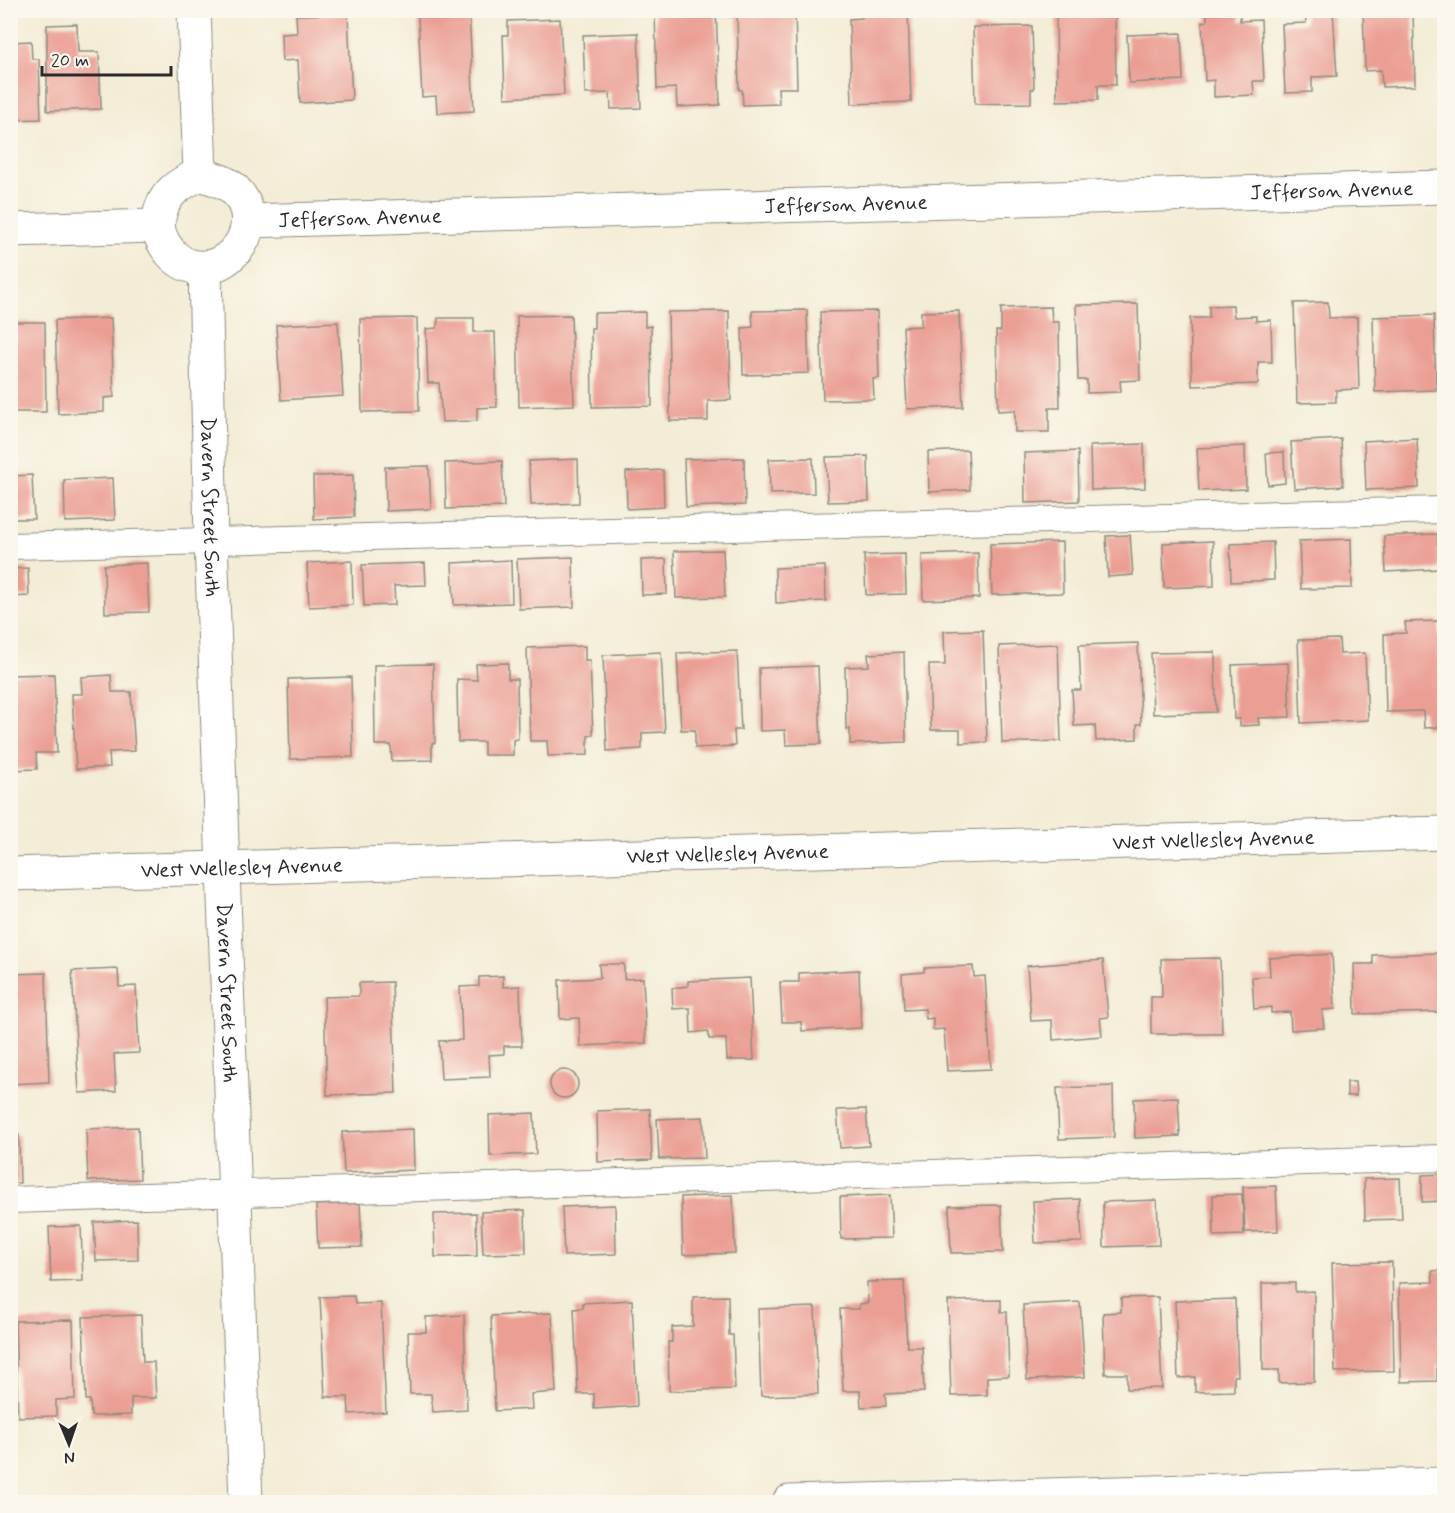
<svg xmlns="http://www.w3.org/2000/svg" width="1455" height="1513" font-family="Mynerve,sans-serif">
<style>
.building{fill:#eb9f94}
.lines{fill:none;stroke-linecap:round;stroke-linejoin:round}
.lane-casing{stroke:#8f8c80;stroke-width:28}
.street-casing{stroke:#8f8c80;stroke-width:35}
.lane{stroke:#fff;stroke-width:26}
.street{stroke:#fff;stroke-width:33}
.labels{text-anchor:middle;stroke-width:5;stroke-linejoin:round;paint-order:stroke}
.street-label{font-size:21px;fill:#2b2b2b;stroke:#fbf7ec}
</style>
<rect width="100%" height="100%" fill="#fbf7ec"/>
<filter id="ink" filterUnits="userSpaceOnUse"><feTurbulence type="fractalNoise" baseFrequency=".0167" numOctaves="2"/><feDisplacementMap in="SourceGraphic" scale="12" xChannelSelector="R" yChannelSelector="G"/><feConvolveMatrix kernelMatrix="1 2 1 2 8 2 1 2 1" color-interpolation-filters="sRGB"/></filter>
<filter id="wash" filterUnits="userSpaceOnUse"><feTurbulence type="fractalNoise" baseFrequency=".008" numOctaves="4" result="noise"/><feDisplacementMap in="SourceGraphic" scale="24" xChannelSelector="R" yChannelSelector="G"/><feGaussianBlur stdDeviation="1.35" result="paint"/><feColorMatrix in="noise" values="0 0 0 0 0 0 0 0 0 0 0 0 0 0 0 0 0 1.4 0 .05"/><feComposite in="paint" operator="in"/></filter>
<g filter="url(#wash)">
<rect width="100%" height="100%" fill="#f3ecd6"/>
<g id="blocks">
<g class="building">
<path d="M444 10H469L474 111 437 113 436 96 422 97 418 16 444 15Z"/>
<path d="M716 10 720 105 677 107 676 88 657 89 655 11Z"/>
<path d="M728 10H795L797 88H778L779 104 743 105 742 90H739L737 16 728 17Z"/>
<path d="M862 10H908L911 102 852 104 849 19 862 18Z"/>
<path d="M1056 10H1115L1116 85H1098V100L1057 101Z"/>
<path d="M1207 10H1240V21L1261 20 1264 81H1253L1254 95 1214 97V80L1205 81 1202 22 1207 21Z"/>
<path d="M1305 10H1333L1337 76 1312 77V92L1285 93 1282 24 1306 23Z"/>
<path d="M1363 10H1413L1415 86 1382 87 1381 70 1365 71Z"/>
<path d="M348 14 352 100 300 103 298 60 282 61 281 34 297 33 296 15Z"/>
<path d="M560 19 564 95 505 98 503 35H508V21Z"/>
<path d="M77 24 78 52H99L101 109 47 111V25Z"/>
<path d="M1032 26 1034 89H1031V103L975 104 973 27Z"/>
<path d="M638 33 641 108 611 109 610 93 585 94 583 35Z"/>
<path d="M1181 33 1183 80 1129 83 1127 35Z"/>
<path d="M31 41 32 59H39L41 119 10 120 11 42Z"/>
<path d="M1328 302 1329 318 1357 317 1359 389 1336 390V402L1297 403 1294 303Z"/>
<path d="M1138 304 1140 380 1120 381 1121 392 1087 393V380H1078L1076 305Z"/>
<path d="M1233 305 1234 317 1256 316V321L1271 320 1272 362H1258V384L1192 386 1190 318H1209V306Z"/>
<path d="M1051 307 1052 322H1059L1060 408H1049V432H1015V410L998 411 996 331H1001V308Z"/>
<path d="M807 310 809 373 743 375 742 328 753 327 752 311Z"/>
<path d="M729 311 731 400 708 401V421H670L668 312Z"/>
<path d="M877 311 879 378 873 379 874 399 823 400 820 312Z"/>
<path d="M959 311 963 407 907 409 903 327 921 326V312Z"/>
<path d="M645 312V327L651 326 652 406 592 407 591 328H594V313Z"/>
<path d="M571 315 574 405 519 407 517 316Z"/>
<path d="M1434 315 1436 390 1375 392 1373 317Z"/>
<path d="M111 318 114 397 104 398V412L58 414 55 320Z"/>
<path d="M417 318 419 411 362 412 360 319Z"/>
<path d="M438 318H474V332H495L497 407 477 408V421L442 422 439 383H428L426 329 437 328Z"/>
<path d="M10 322H45L46 412H10Z"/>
<path d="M338 322 343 396 281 400 276 325Z"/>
<path d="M1417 438 1419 488 1366 490 1364 441Z"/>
<path d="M1341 439 1343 486 1294 489 1291 442Z"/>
<path d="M1144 444 1145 488 1091 490 1090 446Z"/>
<path d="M1245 446 1246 489 1199 491 1197 448Z"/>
<path d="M968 450 970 490 929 492 928 452Z"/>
<path d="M1078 451 1079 501 1025 503 1024 453Z"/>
<path d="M1284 452 1285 483 1268 485 1266 453Z"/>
<path d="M868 456 869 501 828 502 826 457Z"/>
<path d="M744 458 745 505 686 507 684 459Z"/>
<path d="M813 458 814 493 770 494 769 459Z"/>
<path d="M578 459 579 503 531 505 529 461Z"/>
<path d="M502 461 504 507 446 509 445 463Z"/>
<path d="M429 466 431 509 386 511 385 467Z"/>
<path d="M663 470 664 507 627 509 626 472Z"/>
<path d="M32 475 34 519H10V476Z"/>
<path d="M353 475 354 517 314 519 313 476Z"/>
<path d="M113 478 115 520 65 522 64 480Z"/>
<path d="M1437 534 1439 569 1386 572 1384 536Z"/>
<path d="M1130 535 1133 575 1108 577 1106 536Z"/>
<path d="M1351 539 1352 588 1301 589 1299 541Z"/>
<path d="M1213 541 1214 586 1164 588 1163 543Z"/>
<path d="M1062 542 1063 593 992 595 990 544Z"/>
<path d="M1273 542 1274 580 1231 582 1230 544Z"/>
<path d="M723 550 725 597 676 598 674 551Z"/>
<path d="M978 553 979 598 923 600 922 555Z"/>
<path d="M905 554 906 594 866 595 864 555Z"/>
<path d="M573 557 574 607 519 609 517 559Z"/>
<path d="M666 559 667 594 642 595 641 560Z"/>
<path d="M511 560 512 603 454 605 452 563Z"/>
<path d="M352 561 353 605 309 607 307 563Z"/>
<path d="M147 563 149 612 105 613 104 565Z"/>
<path d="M425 563 426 585 394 586 395 605 364 606 362 565Z"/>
<path d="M825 566 826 601 776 603 775 568Z"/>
<path d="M28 568 29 596 10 597V569Z"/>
<path d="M1439 621 1440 685H1444V727L1424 728 1423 711 1386 712 1384 634 1406 633 1405 622Z"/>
<path d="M983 630 987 742 960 743V730H931L929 665H945L944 631Z"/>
<path d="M1339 639 1340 654 1365 653 1368 720 1301 723 1298 640Z"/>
<path d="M1138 643 1141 724H1137V739L1096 741 1095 725 1074 726 1072 690H1081L1079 645Z"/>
<path d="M1058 644 1061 741 1002 743 999 646Z"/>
<path d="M585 646V660H590L593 735 588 736V755L548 756 547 741H530L527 648Z"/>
<path d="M737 651 741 730H734L735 746 695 748V730H681L677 653Z"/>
<path d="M661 652 665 732 642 733V749L607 751 603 655Z"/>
<path d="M904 652 906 742 850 744V729H846L845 667 869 666 868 654Z"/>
<path d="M1215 652 1216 712 1153 714 1151 653Z"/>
<path d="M508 663V679H517L518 739 513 740V755H484V742H458L457 679 477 680 476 664Z"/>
<path d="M1288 663 1290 717 1258 718 1259 725 1240 726V719H1234L1232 665Z"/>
<path d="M433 664 435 743H432V760L392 761 391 745H375L374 665Z"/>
<path d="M818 666 821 744 786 745 785 730 760 731 759 668Z"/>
<path d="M54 674 57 753H36L37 769 10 770V675Z"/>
<path d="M111 675 112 692H131L135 751 109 752 110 767 76 769 72 694H82L81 677Z"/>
<path d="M351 677 353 757 290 759 288 679Z"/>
<path d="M1441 953 1442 1012 1355 1014 1354 964H1373V955Z"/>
<path d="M1332 954 1335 1009 1322 1010 1324 1028 1291 1030 1290 1012 1271 1013V1007L1254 1009 1252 977 1270 976 1269 958Z"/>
<path d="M1220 958 1222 1034H1151V997H1162L1161 959Z"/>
<path d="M1103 960 1108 1017 1100 1018 1102 1036 1053 1040 1052 1020 1031 1021 1027 966Z"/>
<path d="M599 964H624V979L643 978 646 1043 580 1046 579 1018 560 1019 559 980 600 978Z"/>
<path d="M973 966 974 977 985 976 991 1069 947 1071 944 1029 933 1030V1018L926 1019 925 1009 904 1010 902 974 924 972V968Z"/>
<path d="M118 969 119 987 136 986 139 1053 114 1054 116 1091 79 1093 72 971Z"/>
<path d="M859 970 861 1028 802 1031 801 1022H782L780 982H799V973Z"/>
<path d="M46 973 49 1082 10 1084V974Z"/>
<path d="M503 976V987L520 986 522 1046H504V1054L489 1055 490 1077 441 1079 439 1041 462 1040 460 987 479 986V977Z"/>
<path d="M750 978 754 1060H727L726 1039H709L708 1031 691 1033 690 1008 673 1009 672 988 688 986V981Z"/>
<path d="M392 982 396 1093 327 1095 324 997 359 996V983Z"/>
<circle cx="564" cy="1084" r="14"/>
<path d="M1347 1082H1355L1356 1096H1347Z"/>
<path d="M1113 1086 1114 1137 1059 1139 1057 1088Z"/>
<path d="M1178 1097 1180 1136 1135 1138 1134 1099Z"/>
<path d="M650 1109 652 1160 598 1162 597 1111Z"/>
<path d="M866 1109 869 1146 840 1148 837 1110Z"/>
<path d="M534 1113 536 1154 490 1156 489 1115Z"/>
<path d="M703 1117 705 1158 659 1159 657 1119Z"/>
<path d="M138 1127 140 1179 88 1181 86 1129Z"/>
<path d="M413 1129 414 1170 344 1173 342 1132Z"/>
<path d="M10 1135H19L20 1183H10Z"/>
<path d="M1444 1174V1201L1422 1202V1175Z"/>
<path d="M1400 1178 1402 1219 1365 1220 1364 1179Z"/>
<path d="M1276 1186 1278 1231 1245 1232 1243 1187Z"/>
<path d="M1242 1194 1244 1235 1214 1236 1213 1195Z"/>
<path d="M733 1195 735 1253 683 1255 681 1197Z"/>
<path d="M890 1195 892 1238 841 1239 840 1197Z"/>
<path d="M1080 1199 1082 1242 1035 1243 1033 1201Z"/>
<path d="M1157 1200 1159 1245 1104 1247 1103 1202Z"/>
<path d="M360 1203 362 1247 318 1248 316 1205Z"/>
<path d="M615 1205 616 1254 564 1256 562 1207Z"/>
<path d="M1001 1205 1003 1252 951 1253 949 1206Z"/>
<path d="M525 1210 526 1253 483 1254 481 1212Z"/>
<path d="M476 1213 477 1256 435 1257 434 1214Z"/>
<path d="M137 1220 138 1260 96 1261 94 1222Z"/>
<path d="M81 1226 83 1281 51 1282 49 1227Z"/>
<path d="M1392 1262 1394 1371 1335 1372 1332 1263Z"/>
<path d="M1444 1270V1365H1437V1381L1401 1382 1399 1283 1433 1282 1432 1271Z"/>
<path d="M904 1281 907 1347H922L924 1392 885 1394 886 1406 861 1407 860 1391H843L840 1309H859V1304L868 1303 867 1282Z"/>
<path d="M1262 1283H1295V1292L1314 1291V1382L1279 1383V1370H1263Z"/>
<path d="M354 1296 355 1304 381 1303 386 1412 349 1414 348 1397H325L320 1297Z"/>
<path d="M728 1296 729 1335H733L735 1389 669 1391 668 1342H672V1327L693 1326V1297Z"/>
<path d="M1158 1297 1162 1388 1127 1389V1374H1105L1103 1313 1121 1312V1298Z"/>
<path d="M1235 1299 1238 1376H1234V1391L1195 1392V1377L1178 1378 1175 1301Z"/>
<path d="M632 1300 637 1406 594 1409V1394H578L574 1309 583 1308V1303Z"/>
<path d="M1001 1300V1312H1007L1009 1376 987 1377V1395L951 1396 948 1301Z"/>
<path d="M1080 1302 1085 1377 1027 1380 1023 1305Z"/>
<path d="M815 1307 818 1394 761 1396 758 1309Z"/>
<path d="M552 1313 556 1392 531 1394 532 1409 495 1411 491 1316Z"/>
<path d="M141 1315 143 1362H154L156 1398H131V1415L91 1416 90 1400H86L83 1317Z"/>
<path d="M464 1315 467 1410 433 1412 431 1394H410L408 1332H426V1317Z"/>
<path d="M73 1320 75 1399 56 1400V1416L18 1417 15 1321Z"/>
</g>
</g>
</g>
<g filter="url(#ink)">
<use href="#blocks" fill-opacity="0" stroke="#8f8c80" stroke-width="1.5"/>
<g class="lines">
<g class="lane-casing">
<g id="lane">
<path d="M10 546 1444 510"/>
<path d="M10 1200 1444 1158"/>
</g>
</g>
<g class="street-casing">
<g id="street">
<path d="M194 10 200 174"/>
<path d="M200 174C211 178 225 181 234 189 277 233 208 297 170 252 162 242 156 231 159 218 163 193 179 184 200 174Z"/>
<path id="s1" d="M248 221 1444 187"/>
<path d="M10 230 157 226"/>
<path id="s2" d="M205 267 211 540 246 1502"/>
<path id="s3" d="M10 874 1444 833"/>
<path d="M789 1502 1444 1484"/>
</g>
</g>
<use href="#lane" class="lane"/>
<use href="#street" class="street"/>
</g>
</g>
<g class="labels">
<g class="street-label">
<text dy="7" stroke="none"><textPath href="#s1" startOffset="1084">Jefferson Avenue</textPath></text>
<text dy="7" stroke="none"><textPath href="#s1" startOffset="598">Jefferson Avenue</textPath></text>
<text dy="7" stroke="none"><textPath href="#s1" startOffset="112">Jefferson Avenue</textPath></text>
<text dy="7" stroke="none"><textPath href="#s2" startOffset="240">Davern Street South</textPath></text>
<text dy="7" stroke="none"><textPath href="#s3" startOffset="1204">West Wellesley Avenue</textPath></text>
<text dy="7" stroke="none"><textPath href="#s3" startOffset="718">West Wellesley Avenue</textPath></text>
<text dy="7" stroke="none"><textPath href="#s3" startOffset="232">West Wellesley Avenue</textPath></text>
<text dy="7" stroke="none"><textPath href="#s2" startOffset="726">Davern Street South</textPath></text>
</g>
</g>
<rect width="1455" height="1513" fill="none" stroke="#fbf7ec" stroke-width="36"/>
<g transform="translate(69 1444) rotate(178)" stroke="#fbf7ec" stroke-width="4.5" paint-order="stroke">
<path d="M0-4.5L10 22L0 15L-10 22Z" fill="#2b2b2b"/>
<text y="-9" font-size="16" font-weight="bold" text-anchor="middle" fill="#2b2b2b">N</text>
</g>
<path d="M42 66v9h129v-9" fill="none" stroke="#2b2b2b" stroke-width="3"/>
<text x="51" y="66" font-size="18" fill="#2b2b2b" stroke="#fbf7ec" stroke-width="4.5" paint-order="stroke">20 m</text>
</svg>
